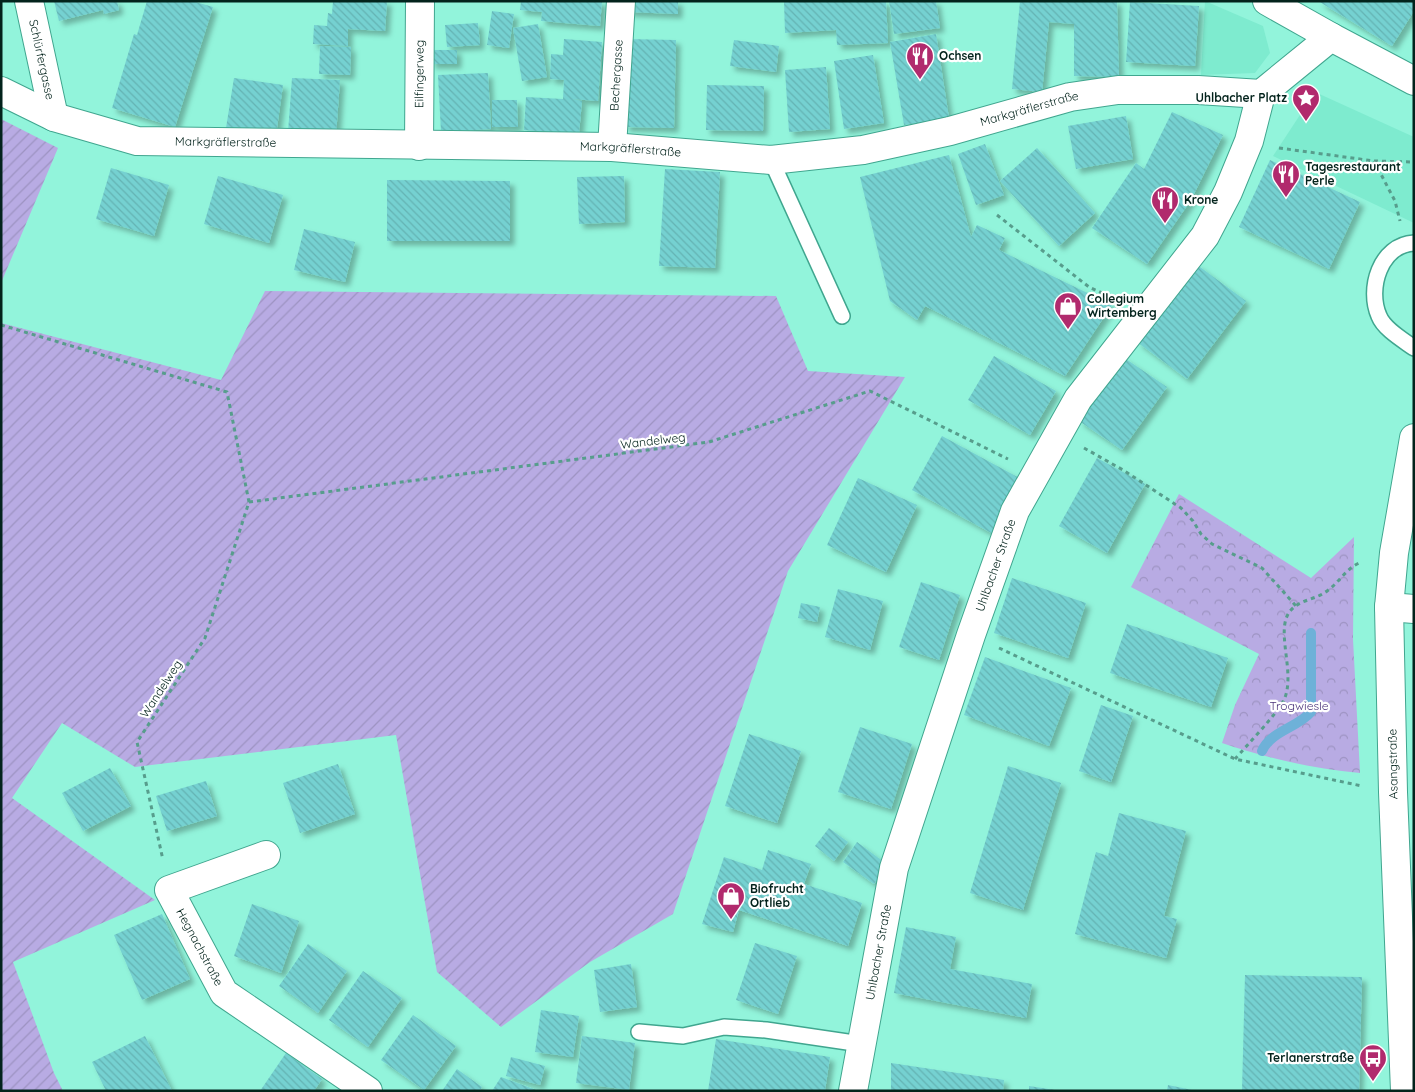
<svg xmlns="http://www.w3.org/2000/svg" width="1415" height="1092" font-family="Quicksand,sans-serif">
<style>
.built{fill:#7eebcf}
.park{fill:url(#park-crowns)}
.garden{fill:url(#garden-furrows)}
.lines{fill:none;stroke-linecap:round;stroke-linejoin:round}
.stream{stroke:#6eb1d8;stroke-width:10}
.building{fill:url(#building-back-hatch);filter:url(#shadow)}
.service-casing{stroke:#40a68f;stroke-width:18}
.minor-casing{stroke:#40a68f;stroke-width:30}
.tertiary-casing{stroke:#40a68f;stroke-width:30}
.path{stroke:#579d8c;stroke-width:3;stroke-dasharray:4 4;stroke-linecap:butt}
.service{stroke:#fff;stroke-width:15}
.minor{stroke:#fff;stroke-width:28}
.tertiary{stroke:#fff;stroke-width:28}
.labels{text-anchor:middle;stroke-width:4.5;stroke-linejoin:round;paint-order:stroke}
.poi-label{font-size:12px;font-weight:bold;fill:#03231c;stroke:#fff;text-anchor:start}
.street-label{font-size:12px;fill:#03231c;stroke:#fff}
.park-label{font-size:12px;fill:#493179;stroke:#fff}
</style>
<defs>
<pattern id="park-crowns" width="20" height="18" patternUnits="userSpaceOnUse" patternTransform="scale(1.25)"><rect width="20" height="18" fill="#b8abe3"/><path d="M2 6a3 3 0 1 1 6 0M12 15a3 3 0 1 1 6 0" fill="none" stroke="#9d93c2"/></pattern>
<pattern id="garden-furrows" width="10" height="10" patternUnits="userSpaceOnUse" patternTransform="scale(1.25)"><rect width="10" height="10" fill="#b8abe3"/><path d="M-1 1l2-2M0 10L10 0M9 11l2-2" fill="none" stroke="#9d93c2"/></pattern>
<pattern id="building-back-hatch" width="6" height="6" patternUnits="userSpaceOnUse" patternTransform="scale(1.25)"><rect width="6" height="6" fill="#75d1d1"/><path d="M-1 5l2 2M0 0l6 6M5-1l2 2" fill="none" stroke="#64b3b3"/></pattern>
<filter id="shadow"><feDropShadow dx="4.5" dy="4.5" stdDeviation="2.5" flood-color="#0004"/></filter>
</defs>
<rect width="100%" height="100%" fill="#92f4db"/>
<g class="built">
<path d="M1205 1 1263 26 1270 53 1255 73 1201 75Z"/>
<path d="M1315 92 1414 137V223L1273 156Z"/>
</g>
<path class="park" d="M1179 494 1311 578 1354 537 1353 639 1360 773C1311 768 1269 759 1222 743L1235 705 1259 654 1131 587Z"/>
<g class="garden">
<path d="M1 119 58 148 1 283Z"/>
<path d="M265 291 776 296 808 371 905 377 788 571 673 914 590 962 501 1027 437 972 396 735 135 767 62 723 12 798 155 900 13 962 54 1073 63 1091H1V323L221 380Z"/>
</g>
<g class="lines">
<path class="stream" d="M1262 751C1271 731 1297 728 1311 712V633"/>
</g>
<g class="building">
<path d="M54 1H117L119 10 104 14 103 10 59 21Z"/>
<path d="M147 1H192L213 7 175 127 112 108 134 34 137 35Z"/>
<path d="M333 1H387L385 31 348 29V46L313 44 314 25 327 26 328 13 332 14Z"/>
<path d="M521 1H602L600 26 541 21 542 12 520 10Z"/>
<path d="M628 1H678V14L628 12Z"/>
<path d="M784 1H886L888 43 837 45 836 30 785 33Z"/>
<path d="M889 1H936L940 28 894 34Z"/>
<path d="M1020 1H1117L1119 77 1074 76V24L1049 22 1042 92 1012 89Z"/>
<path d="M1318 1H1414V11L1392 46Z"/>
<path d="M1130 2 1199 6 1195 66 1126 62Z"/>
<path d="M492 11 514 14 509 48 487 45Z"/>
<path d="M478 23 480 45 447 47 445 25Z"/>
<path d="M538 24 547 77 522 81 513 28Z"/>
<path d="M936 34 949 118 904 125 890 42Z"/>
<path d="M564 39 602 42 598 101 572 99 582 101 579 134 524 130 526 97 563 99 564 80 550 79 551 54 563 55Z"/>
<path d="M626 39 676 40 674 128 625 127Z"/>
<path d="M734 40 779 46 776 72 730 66Z"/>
<path d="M320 46 351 47 350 75 319 74Z"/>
<rect x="431" y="50" width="26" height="14"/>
<path d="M873 55 884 123 844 129 834 61Z"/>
<path d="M826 67 830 129 789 132 785 70Z"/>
<path d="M488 73 491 129 441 132 438 75Z"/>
<path d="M234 78 283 85 276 135 226 128Z"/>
<path d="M292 78 340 80 336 136 288 132Z"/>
<path d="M707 85 764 86 763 131 706 130Z"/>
<path d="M492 100H517L518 127H492Z"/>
<path d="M1172 112 1223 135 1191 200 1147 264 1092 228 1136 163 1144 169Z"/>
<path d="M1126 116 1133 159 1076 169 1068 126Z"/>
<path d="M985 144 1004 195 976 205 958 154Z"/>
<path d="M1037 148 1095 213 1059 246 1000 181Z"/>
<path d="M949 155 971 237 977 225 1005 238 999 250 1112 305 1065 376 925 306 917 320 890 301 860 177Z"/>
<path d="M1270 160 1360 202 1329 269 1239 227Z"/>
<path d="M111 168 169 185 154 236 96 219Z"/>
<path d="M665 169 720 172 715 268 659 266Z"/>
<path d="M218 176 283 195 269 243 204 224Z"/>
<path d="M624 176 625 222 579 224 577 177Z"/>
<path d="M387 180 510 181V241H387Z"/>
<path d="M304 229 355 242 345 282 294 270Z"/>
<path d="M1196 264 1246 301 1187 379 1137 342Z"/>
<path d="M994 356 1056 391 1030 435 968 400Z"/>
<path d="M1123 357 1167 387 1122 450 1079 421Z"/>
<path d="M942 436 1025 481 995 535 912 490Z"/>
<path d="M1097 458 1145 484 1107 553 1059 526Z"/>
<path d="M858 478 917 505 886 572 827 545Z"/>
<path d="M1012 578 1086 603 1068 658 994 633Z"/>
<path d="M921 582 960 595 939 660 899 647Z"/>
<path d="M838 589 883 601 870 650 825 637Z"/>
<path d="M801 603 820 607 817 622 798 618Z"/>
<path d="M1127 624 1228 658 1211 707 1110 673Z"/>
<path d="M985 657 1071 688 1049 746 964 715Z"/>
<path d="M1101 705 1133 716 1111 782 1079 771Z"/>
<path d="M860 727 912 744 891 809 838 792Z"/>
<path d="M749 734 801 751 777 823 725 806Z"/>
<path d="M338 764 355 814 300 833 283 783Z"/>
<path d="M1008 766 1061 783 1023 910 970 893Z"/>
<path d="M110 768 131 806 83 831 62 793Z"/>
<path d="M206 781 217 816 167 831 156 796Z"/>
<path d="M1119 813 1186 831 1164 916 1177 919 1166 958 1075 934 1096 852 1108 856Z"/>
<path d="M829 828 848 842 834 861 815 846Z"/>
<path d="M857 842 888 865 874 884 843 862Z"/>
<path d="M768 850 811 864 804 884 862 903 848 946 739 910 733 932 702 924 724 857 762 870Z"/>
<path d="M252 904 299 921 281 973 234 956Z"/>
<path d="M162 914 190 979 142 1000 114 935Z"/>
<path d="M906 927 956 937 950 969 1032 984 1026 1018 894 993Z"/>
<path d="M755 943 797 956 778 1014 736 1000Z"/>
<path d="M308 944 347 971 318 1013 279 986Z"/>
<path d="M631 964 637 1007 600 1012 594 970Z"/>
<path d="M363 971 402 998 368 1047 329 1020Z"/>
<path d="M1245 975 1362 977 1359 1091H1242Z"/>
<path d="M541 1010 579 1016 573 1057 535 1052Z"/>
<path d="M413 1015 456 1046 424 1090 381 1060Z"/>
<path d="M145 1036 172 1091H106L92 1062Z"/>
<path d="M582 1036 635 1043 629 1090 576 1083Z"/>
<path d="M716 1039 830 1057 825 1091H708Z"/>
<path d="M286 1053 322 1079 314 1091H260Z"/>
<path d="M511 1057 545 1066 540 1085 506 1076Z"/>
<path d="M891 1063 1004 1080 1003 1091H891Z"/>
<path d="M457 1069 482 1087 480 1091H442Z"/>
<path d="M501 1077 539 1091H492Z"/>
<path d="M1168 1085 1192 1090V1091H1167Z"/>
<path d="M1029 1086 1055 1090V1091H1029Z"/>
</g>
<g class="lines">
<g class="service-casing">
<g id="service">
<path d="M771 160 842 316"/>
<path d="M1414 243C1380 245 1367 289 1379 316 1384 329 1403 340 1414 348"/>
<path d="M639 1032 683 1036 724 1027 766 1030 861 1044"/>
</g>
</g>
<g class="minor-casing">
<g id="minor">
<path id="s1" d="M29 1 54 117"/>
<path d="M1267 1 1331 37"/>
<path id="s2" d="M419 146 420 1"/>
<path id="s3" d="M612 147 621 1"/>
<path d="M1389 607 1414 609"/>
<path id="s4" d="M266 855 169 890 224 993 368 1091"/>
<path id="s5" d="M853 1091 894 868 971 635 1015 511 1078 399 1205 236 1228 192 1249 141 1261 94"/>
</g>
</g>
<g class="tertiary-casing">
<g id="tertiary">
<path id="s6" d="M1 91 54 117 137 141 612 147 771 160 863 150 950 131 1070 97 1118 90H1198L1261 94 1331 37 1414 81"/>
<path d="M1405 1091 1393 792 1389 607 1394 553 1414 438"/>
</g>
</g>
<g class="path">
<path d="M1279 148 1374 161 1395 201 1400 221"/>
<path d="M1374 161 1414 162"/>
<path d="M997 215 1089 287 1117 300"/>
<path d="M1 325 227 392 249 502 205 638 137 742 163 860"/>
<path d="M1084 448 1123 470 1181 508 1193 521 1201 534 1212 544 1262 568 1296 606"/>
<path d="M249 502 709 442 870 391 1008 459"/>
<path d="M999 648 1235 759 1362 786"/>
<path d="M1235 759C1247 745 1277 714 1284 700 1297 671 1272 626 1293 608 1302 600 1315 599 1324 593 1339 584 1346 567 1362 562"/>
</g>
<use href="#service" class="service"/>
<use href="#minor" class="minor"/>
<use href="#tertiary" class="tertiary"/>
</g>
<defs>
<g id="restaurant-pin" transform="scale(1.4375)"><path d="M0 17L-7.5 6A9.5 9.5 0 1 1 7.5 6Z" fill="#b12a6d" stroke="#fff"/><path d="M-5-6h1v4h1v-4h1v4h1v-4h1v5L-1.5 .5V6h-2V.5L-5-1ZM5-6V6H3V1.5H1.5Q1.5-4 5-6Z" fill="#fff"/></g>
<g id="sight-pin" transform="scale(1.4375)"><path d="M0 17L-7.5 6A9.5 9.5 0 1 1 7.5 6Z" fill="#b12a6d" stroke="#fff"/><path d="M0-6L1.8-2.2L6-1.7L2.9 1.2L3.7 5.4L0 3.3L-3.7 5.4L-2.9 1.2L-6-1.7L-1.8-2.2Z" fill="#fff"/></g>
<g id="shop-pin" transform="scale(1.4375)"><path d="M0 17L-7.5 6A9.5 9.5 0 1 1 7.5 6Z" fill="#b12a6d" stroke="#fff"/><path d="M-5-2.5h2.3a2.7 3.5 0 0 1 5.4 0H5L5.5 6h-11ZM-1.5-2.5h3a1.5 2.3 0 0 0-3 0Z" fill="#fff"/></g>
<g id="bus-pin" transform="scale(1.4375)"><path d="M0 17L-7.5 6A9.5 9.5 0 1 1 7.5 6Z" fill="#b12a6d" stroke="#fff"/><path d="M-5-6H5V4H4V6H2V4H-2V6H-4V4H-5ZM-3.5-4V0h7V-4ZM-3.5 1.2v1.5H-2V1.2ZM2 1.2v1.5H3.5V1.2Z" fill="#fff"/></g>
</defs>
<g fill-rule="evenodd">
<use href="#restaurant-pin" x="920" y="56"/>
<use href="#sight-pin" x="1306" y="98"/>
<use href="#restaurant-pin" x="1286" y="174"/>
<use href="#restaurant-pin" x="1165" y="200"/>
<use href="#shop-pin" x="1068" y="306"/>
<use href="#shop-pin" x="731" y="896"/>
<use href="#bus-pin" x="1373" y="1058"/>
</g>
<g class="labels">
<g class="poi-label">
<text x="939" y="60">Ochsen</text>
<text x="1287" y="102" text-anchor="end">Uhlbacher Platz</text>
<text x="1305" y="171">Tagesrestaurant<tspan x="1305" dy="14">Perle</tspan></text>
<text x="1184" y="204">Krone</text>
<text x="1087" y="303">Collegium<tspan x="1087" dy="14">Wirtemberg</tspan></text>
<text x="750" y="893">Biofrucht<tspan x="750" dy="14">Ortlieb</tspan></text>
<text x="1354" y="1062" text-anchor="end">Terlanerstraße</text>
</g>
<g class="street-label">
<text dy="4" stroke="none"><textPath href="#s1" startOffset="60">Schlürfergasse</textPath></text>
<text dy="4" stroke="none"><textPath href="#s2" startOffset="72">Eilfingerweg</textPath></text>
<text dy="4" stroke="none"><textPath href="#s3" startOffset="72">Bechergasse</textPath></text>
<text dy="4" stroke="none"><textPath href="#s6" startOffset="1044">Markgräflerstraße</textPath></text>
<text dy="4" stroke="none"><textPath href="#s6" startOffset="234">Markgräflerstraße</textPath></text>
<text dy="4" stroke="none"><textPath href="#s6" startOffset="639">Markgräflerstraße</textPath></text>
<text transform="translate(653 441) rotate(-7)" y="4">Wandelweg</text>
<text dy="4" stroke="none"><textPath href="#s5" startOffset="546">Uhlbacher Straße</textPath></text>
<text transform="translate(161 689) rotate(-57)" y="4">Wandelweg</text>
<text transform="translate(1393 764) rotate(-91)" y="4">Asangstraße</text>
<text dy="4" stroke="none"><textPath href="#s4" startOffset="168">Hegnachstraße</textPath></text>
<text dy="4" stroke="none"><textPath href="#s5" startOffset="141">Uhlbacher Straße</textPath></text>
</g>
<g class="park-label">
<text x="1299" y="710">Trogwiesle</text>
</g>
</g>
<rect width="1415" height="1092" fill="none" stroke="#03231c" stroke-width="5"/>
</svg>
